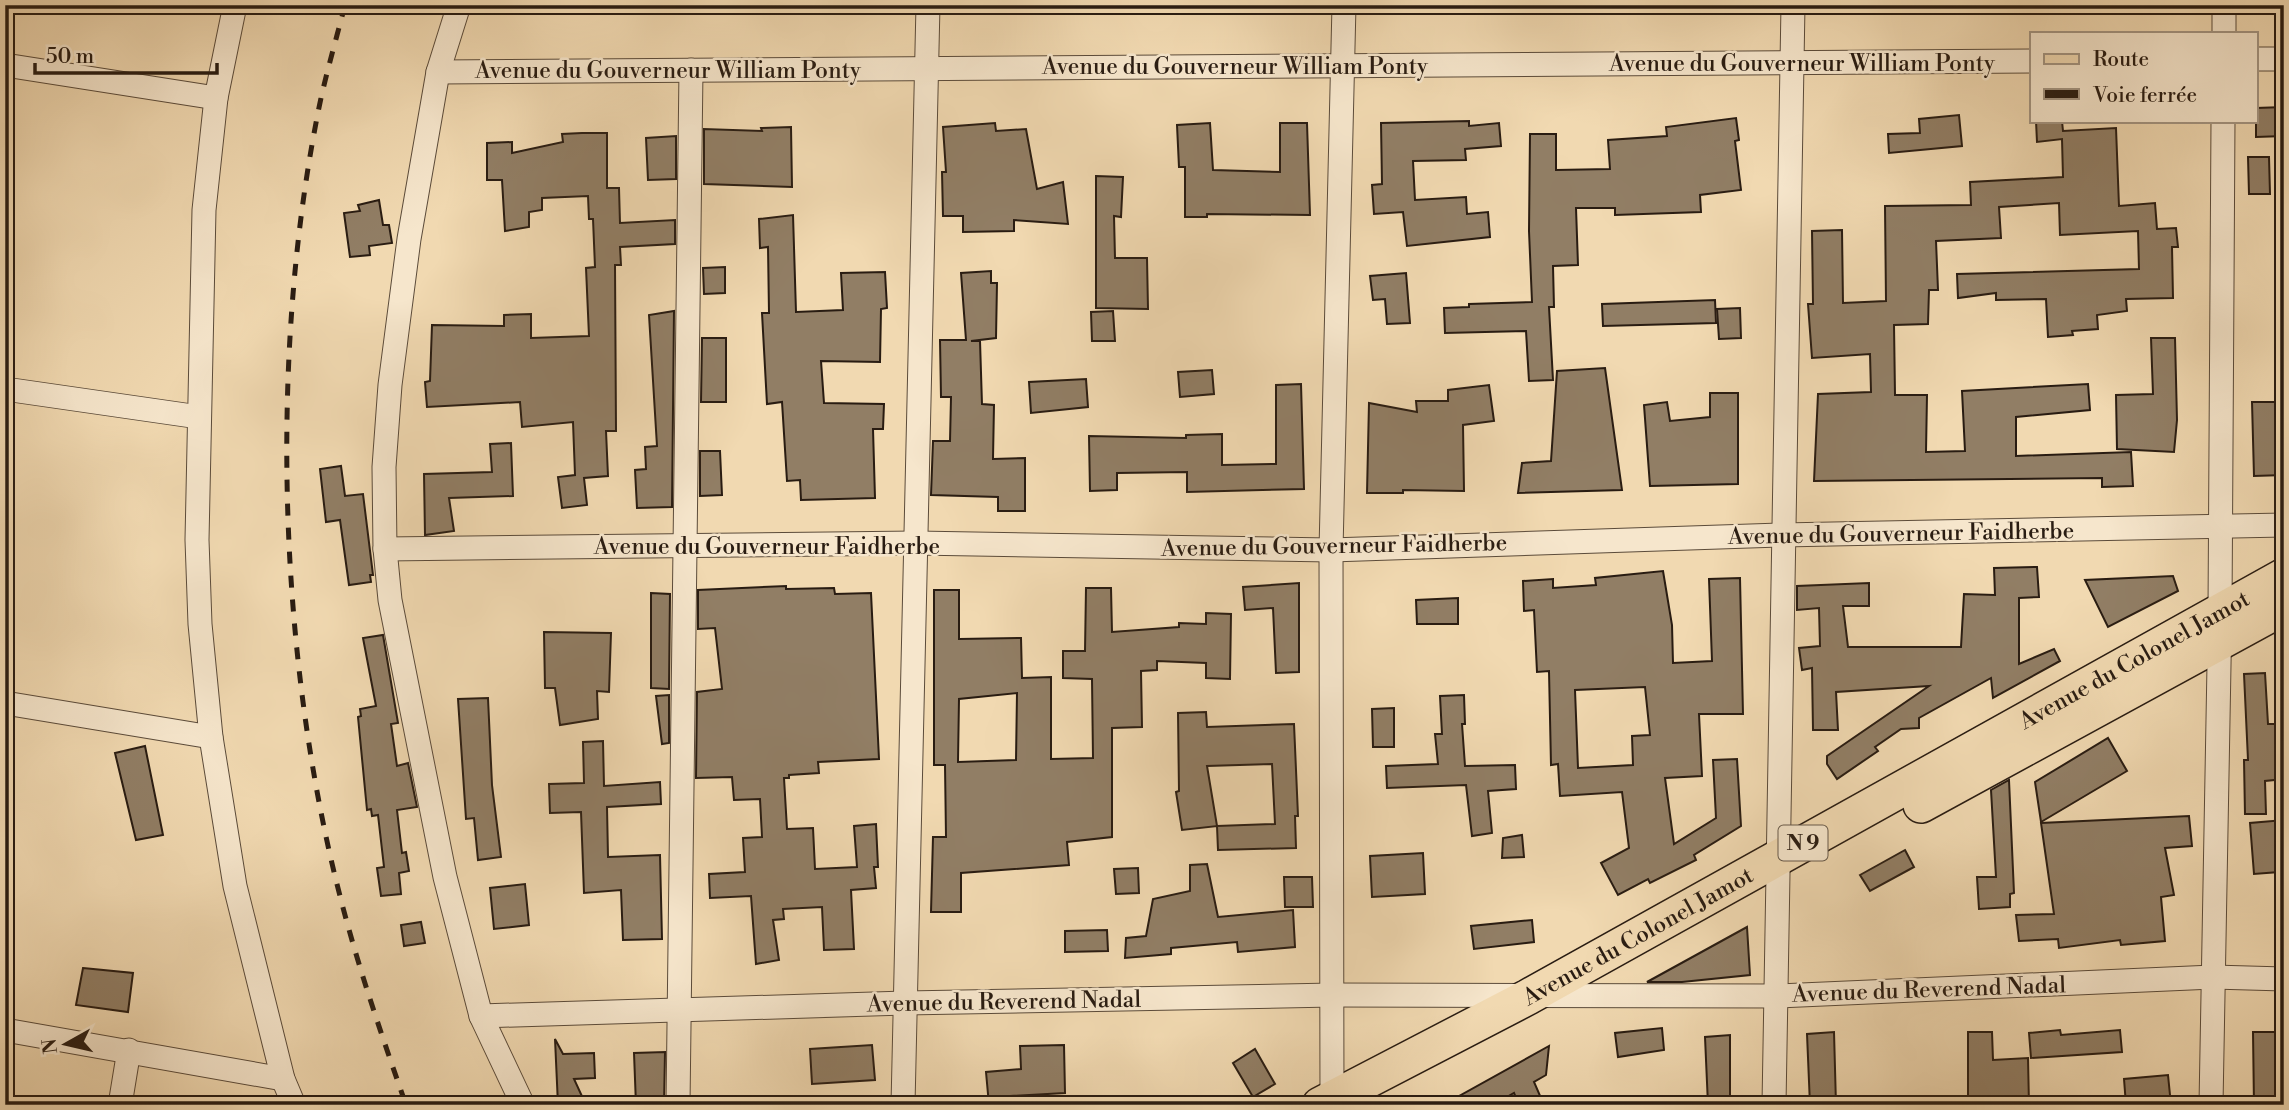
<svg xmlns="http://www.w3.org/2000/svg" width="2289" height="1110" font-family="'Libre Bodoni',serif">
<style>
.building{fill:#917e65;stroke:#291c12;stroke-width:2;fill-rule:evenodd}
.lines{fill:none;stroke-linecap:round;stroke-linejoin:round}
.minor-casing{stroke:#5b4b3a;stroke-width:25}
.primary-casing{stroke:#291c12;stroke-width:38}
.minor{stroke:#f6e6cc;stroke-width:23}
.primary{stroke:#f1d9b1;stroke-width:35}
.rail{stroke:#291c12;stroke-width:5;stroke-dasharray:12 12;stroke-linecap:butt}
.labels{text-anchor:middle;stroke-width:5;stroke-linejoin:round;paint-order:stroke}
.shield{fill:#f6e6cc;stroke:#66594a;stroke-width:2}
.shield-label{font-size:21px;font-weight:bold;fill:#291c12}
.street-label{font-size:23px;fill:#291c12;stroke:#f6e6cc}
</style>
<rect width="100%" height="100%" fill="#f1d9b1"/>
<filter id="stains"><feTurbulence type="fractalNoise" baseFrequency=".00286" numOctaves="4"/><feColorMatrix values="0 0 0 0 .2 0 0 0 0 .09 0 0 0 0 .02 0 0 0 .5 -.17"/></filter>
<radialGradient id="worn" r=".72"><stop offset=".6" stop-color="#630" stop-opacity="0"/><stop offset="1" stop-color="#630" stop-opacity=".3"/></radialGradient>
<g class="building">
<path d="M2284 107V136L2256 137V108Z"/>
<path d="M1959 115 1962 146 1889 153 1888 134 1920 133 1919 119Z"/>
<path d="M1736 118 1739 140 1735 141 1741 190 1700 195 1701 212 1615 215V208H1576L1578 265 1553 266 1554 307H1549L1553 380 1529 381 1526 331 1445 333 1444 308 1469 307V304L1532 302 1529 231 1530 134H1556V170L1610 169 1608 140 1667 136 1666 127Z"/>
<path d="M1469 121V126L1499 123 1501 146 1465 149 1466 160 1413 161 1415 200 1466 197 1467 214 1488 212 1490 237 1407 246 1403 212 1374 214 1372 185 1382 184 1381 123Z"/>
<path d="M2036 121H2062L2063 131 2116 128 2119 206 2155 203 2157 229 2176 228 2178 247H2172L2173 298 2126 299 2127 311 2097 315 2098 329 2072 331 2073 335 2048 337 2046 299 1996 300V293L1958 298 1957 274 2139 269 2138 231 2060 235 2059 203 1999 207 2001 238 1936 241 1938 290H1929L1928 324 1894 325 1895 395H1927L1926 452 1965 451 1962 391 2088 384 2090 410 2016 417V456L2131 452 2133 486 2102 487V478L1814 481 1818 394 1871 392 1870 354 1812 358 1808 304H1813L1812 231 1842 230 1843 303 1886 301 1885 206 1971 205 1970 182 2063 177 2062 139 2037 142Z"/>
<path d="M995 123 996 131 1026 129 1037 189 1063 182 1068 224 1014 220V231L963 232V216H943L942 172H946L943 127Z"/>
<path d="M1210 123 1213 170 1280 172V123H1307L1310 215 1207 214V217H1185V167H1179L1177 125Z"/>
<path d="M791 127 792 187 704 184V129L762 131 761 128Z"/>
<path d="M582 133H607V188H619L620 223 675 220V244L620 247 621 265H615L616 431H606L608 476 584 478 587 505 562 508 558 477 575 475 573 422 522 427 520 402 427 407 425 382 430 381 432 325 504 326V315L531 314V338L589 336 586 268 595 267 593 219H589L588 196 542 198V210L529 212V227L505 231 502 180H487V143L512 142V153L563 142 562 134Z"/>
<path d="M676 136V179L648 180 646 138Z"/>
<path d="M2248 157H2269L2270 194H2249Z"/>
<path d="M1096 176 1123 177 1121 217 1114 216 1115 258H1147L1148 309 1096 308Z"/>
<path d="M379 200 383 225H389L392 243 369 246 370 255 350 257 344 213 360 211 358 205Z"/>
<path d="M793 215 796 312 843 310 841 273 885 272 887 308 881 309 880 362 821 361 824 403 884 404 883 429H873L875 498 801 500 800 480 787 481 782 402 767 404 762 313H769L768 247 760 248 759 219Z"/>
<path d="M725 267V293L704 294 703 268Z"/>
<path d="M991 271V283H997L996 338 971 341H980L982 404 994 405 993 459 1025 458V511H998V497L931 495 933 441H950L951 397H941L940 340H966L961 273Z"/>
<path d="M1406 273 1410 323 1387 324 1385 299 1373 300 1370 276Z"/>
<path d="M1715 300 1716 323 1603 326 1602 304Z"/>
<path d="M1740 308 1741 338 1719 339 1717 309Z"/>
<path d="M674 311 672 507 637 508 635 470 646 469 645 447 657 446 649 315Z"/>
<path d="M1113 311 1115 341H1092L1091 312Z"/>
<path d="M702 338H726V402H701Z"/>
<path d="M2151 338H2175L2177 420 2174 452 2117 449 2116 395 2153 394Z"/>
<path d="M1605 368 1622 490 1518 493 1522 463 1551 461 1557 371Z"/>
<path d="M1212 370 1214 394 1180 397 1178 372Z"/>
<path d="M1086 379 1088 407 1031 413 1029 382Z"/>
<path d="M1301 384 1304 489 1187 492V472L1117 473V490L1090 491 1089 436 1186 438V435L1222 434V465L1276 464V385Z"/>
<path d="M1489 385 1494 421 1463 425 1464 491 1403 490V493H1367L1369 403 1417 412 1416 401H1448V390Z"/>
<path d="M1710 393H1738V484L1650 486 1644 405 1667 402 1670 421 1710 417Z"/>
<path d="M2252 402H2284V475L2254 476Z"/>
<path d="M511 443 513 496 449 498 454 531 425 535 424 474 492 472 490 444Z"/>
<path d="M700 451H720L722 495 700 496Z"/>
<path d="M341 466 345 496 363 494 373 575H370L371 582 349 585 340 520 326 522 320 469Z"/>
<path d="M2037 567 2039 597 2019 598V664L2054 649 2060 661 1993 698 1991 678 1919 718V728L1901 729 1875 747 1878 751 1837 779 1827 764V756L1929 686 1836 692 1838 730H1813L1812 668 1802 670 1799 648 1820 646 1819 608 1797 610V586L1869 583V606H1843L1848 647H1961L1964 594 1995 595 1994 568Z"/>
<path d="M1663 571 1672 625 1673 663 1712 661 1709 579 1740 578 1743 714H1699L1702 776 1665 778 1674 844 1716 818 1713 760 1737 759 1741 826 1694 855 1696 860 1650 883 1648 879 1618 895 1601 863 1629 848 1622 792 1560 796 1558 764 1551 765 1549 671 1537 672 1534 610 1524 611 1523 581 1553 579V588L1596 585 1595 578ZM1645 687 1650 735 1632 736 1633 765 1578 768 1575 690Z"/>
<path d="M2173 576 2178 591 2108 627 2085 580Z"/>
<path d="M1299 583V672L1276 673 1273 608 1245 610 1243 587Z"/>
<path d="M786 586V589L834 588 835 594 871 593 879 759 818 762 819 773 789 775V778H784L787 829 813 828 815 869 857 867 854 826 876 824 878 867H874L876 888 851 890 854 949 824 950 822 907 783 909 784 919 773 920 779 960 756 964 751 896 710 898 709 874 745 872 743 838 762 837 760 799 734 800 732 777 696 778 697 692 722 689 715 628 698 629V590Z"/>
<path d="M1086 588H1111L1112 632 1179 627V623L1206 624V613L1231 614 1230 679 1206 678V663L1157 661V670L1141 671 1142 727 1112 728V837L1067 842 1069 865 961 873V912H931L933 837H946L945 765H934V590H959V639L1021 638 1022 678 1051 677V759L1093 758 1092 679 1063 678V651H1085ZM1017 693 1016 760 958 762 959 699Z"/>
<path d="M651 593 670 594 669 689 651 688Z"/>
<path d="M1458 598V624H1417L1416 600Z"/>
<path d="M544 632 611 633 609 692 597 691 598 719 560 725 555 688H545Z"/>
<path d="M383 635 398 723 391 724 397 766 408 763 417 807 397 810 402 853 406 852 409 871 399 873 401 894 381 896 377 868 384 867 378 815 372 816 371 809 367 810 358 717 361 716 360 709 376 706 363 638Z"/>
<path d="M2265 673 2268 724H2284V779L2265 781 2266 814H2245L2244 760H2248L2244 674Z"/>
<path d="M669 695V743L662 744 656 696Z"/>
<path d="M1464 695 1465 724H1462L1465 766 1515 765 1516 789 1488 791 1492 833 1472 836 1466 785 1387 788 1386 766 1438 764 1435 734H1442L1440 696Z"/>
<path d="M488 698 492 785 501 857 478 860 474 818 466 819 458 699Z"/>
<path d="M1394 708V747H1373L1372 709Z"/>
<path d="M1206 712 1207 727 1294 724 1298 816H1295L1296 848 1218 850 1217 826 1182 830 1176 792 1179 791 1178 713ZM1272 764 1275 824 1217 826 1207 766Z"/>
<path d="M2108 738 2127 771 2041 822 2035 782Z"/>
<path d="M603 741 604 786 660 782 661 804 607 807 608 857 660 855 662 939 623 940 621 890 584 893 581 812 550 813 549 784 584 783 583 742Z"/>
<path d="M145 746 163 835 136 840 115 753Z"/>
<path d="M2009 780 2014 893 2010 894V907L1979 909 1977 877H1996L1991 790Z"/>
<path d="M2189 816 2192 846 2165 848 2174 895 2161 897 2165 941 2121 945 2120 940 2059 948 2058 939 2019 941 2016 915 2054 914 2041 823Z"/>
<path d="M2284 820V842L2277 843 2279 872 2254 874 2250 823Z"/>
<path d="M1522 835 1524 857 1502 858 1503 838Z"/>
<path d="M1905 850 1914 867 1870 891 1860 875Z"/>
<path d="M1423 853 1425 894 1372 897 1370 856Z"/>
<path d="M1207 864 1218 917 1293 910 1295 947 1238 952 1237 942 1171 948V954L1125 958 1126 938 1146 936 1153 899 1190 891V865Z"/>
<path d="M1138 868 1139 893 1116 894 1114 869Z"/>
<path d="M1284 877H1312L1313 907H1285Z"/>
<path d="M525 884 529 925 494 929 490 888Z"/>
<path d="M1532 920 1534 942 1474 949 1471 926Z"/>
<path d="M421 922 425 943 404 946 401 925Z"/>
<path d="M1747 927 1750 975 1682 982H1647Z"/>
<path d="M1107 930 1108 951 1065 952V931Z"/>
<path d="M83 968 133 973 128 1012 76 1005Z"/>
<path d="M1662 1028 1664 1050 1618 1057 1615 1033Z"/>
<path d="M2060 1030 2061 1035 2120 1030 2122 1052 2031 1058 2029 1033Z"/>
<path d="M1834 1032 1836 1105H1810L1807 1034Z"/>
<path d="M1968 1032H1992L1993 1060 2028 1058 2029 1105H1968Z"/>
<path d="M2253 1032H2279L2276 1105H2254Z"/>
<path d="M1730 1035V1105H1708L1705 1037Z"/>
<path d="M555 1039 563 1054 594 1053 595 1078 574 1079 586 1105H558Z"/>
<path d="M872 1045 875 1080 812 1084 810 1049Z"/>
<path d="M1064 1045 1065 1093 1011 1096 1012 1105H989L986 1072 1021 1069 1020 1046Z"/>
<path d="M1549 1046 1546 1075 1534 1082 1544 1105H1519L1514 1093 1493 1105H1443Z"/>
<path d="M1255 1049 1275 1084 1253 1097 1233 1063Z"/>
<path d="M665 1052 664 1105H636L634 1053Z"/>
<path d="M2168 1075 2171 1105H2126L2124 1079Z"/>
</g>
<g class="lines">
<g class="minor-casing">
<g id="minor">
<path d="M235 5 216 98 204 210 197 540 200 624 211 737 235 886 283 1079 294 1105"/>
<path d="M459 5 438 72 409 239 390 385 384 467 385 549 390 600 445 877 481 1016 523 1105"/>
<path d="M2224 33V5"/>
<path d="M2256 59H2284"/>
<path d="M5 65 216 98"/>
<path d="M438 72 2032 61"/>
<path d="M5 389 199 417"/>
<path d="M385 549 916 543 1331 550 1782 535 2284 525"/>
<path d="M5 703 211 737"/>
<path d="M481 1016 905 1003 1333 995 1778 996 2213 977 2284 979"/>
<path d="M5 1030 283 1079"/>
<path d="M120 1105 129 1050"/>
<path d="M678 1105 691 70"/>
<path d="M903 1105 928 5"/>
<path d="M1332 1105 1331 550 1344 5"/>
<path d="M1774 1105 1793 5"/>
<path d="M2211 1105 2220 610 2223 121"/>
</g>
</g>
<g class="primary-casing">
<g id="primary">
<path d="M1921 805 2284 607"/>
<path id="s1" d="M1320 1105 1528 997 2284 576"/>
</g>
</g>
<use href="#minor" class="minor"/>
<use href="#primary" class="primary"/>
<path class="rail" d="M345 5C337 36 328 67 321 98 269 344 277 652 340 896 358 967 382 1036 406 1105"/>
</g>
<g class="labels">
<rect class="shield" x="1778.5" y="825.5" width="49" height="35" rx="5"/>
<g class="shield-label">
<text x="1803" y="850">N 9</text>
</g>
<g class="street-label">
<text x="1802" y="71">Avenue du Gouverneur William Ponty</text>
<text x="1235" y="74">Avenue du Gouverneur William Ponty</text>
<text x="668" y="78">Avenue du Gouverneur William Ponty</text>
<text transform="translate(1901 533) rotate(-1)" y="8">Avenue du Gouverneur Faidherbe</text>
<text transform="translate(1334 545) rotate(-1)" y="8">Avenue du Gouverneur Faidherbe</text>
<text x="767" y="554">Avenue du Gouverneur Faidherbe</text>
<text dy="8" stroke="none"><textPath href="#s1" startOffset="928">Avenue du Colonel Jamot</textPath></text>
<text dy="8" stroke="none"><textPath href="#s1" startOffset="360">Avenue du Colonel Jamot</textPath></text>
<text transform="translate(1929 989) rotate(-2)" y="8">Avenue du Reverend Nadal</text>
<text transform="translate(1004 1001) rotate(-1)" y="8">Avenue du Reverend Nadal</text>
</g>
</g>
<rect width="2289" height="1110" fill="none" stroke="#f1d9b1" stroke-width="28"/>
<rect x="7" y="7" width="2275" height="1096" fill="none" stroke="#291c12" stroke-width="3.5"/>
<rect x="14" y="14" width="2261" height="1082" fill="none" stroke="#291c12" stroke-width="2"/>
<rect x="2030" y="32" width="228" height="91" fill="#f6e6cc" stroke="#a49582" stroke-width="2"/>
<rect x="2044" y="54" width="35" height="10" fill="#f1d9b1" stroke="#a49582" stroke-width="2"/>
<text x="2093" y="66" font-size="21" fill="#291c12">Route</text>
<rect x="2044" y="89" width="35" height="10" fill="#291c12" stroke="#a49582" stroke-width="2"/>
<text x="2093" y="102" font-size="21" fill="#291c12">Voie ferrée</text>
<g transform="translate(66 1044) rotate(262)" stroke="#f6e6cc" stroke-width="5" paint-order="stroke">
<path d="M0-5L12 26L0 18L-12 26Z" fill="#291c12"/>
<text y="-10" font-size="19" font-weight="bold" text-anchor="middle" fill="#291c12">N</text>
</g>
<path d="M35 63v10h182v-10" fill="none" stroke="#291c12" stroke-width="3.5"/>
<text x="46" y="63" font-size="21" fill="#291c12" stroke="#f6e6cc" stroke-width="5" paint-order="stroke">50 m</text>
<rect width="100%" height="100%" filter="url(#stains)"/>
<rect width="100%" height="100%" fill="url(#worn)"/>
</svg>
